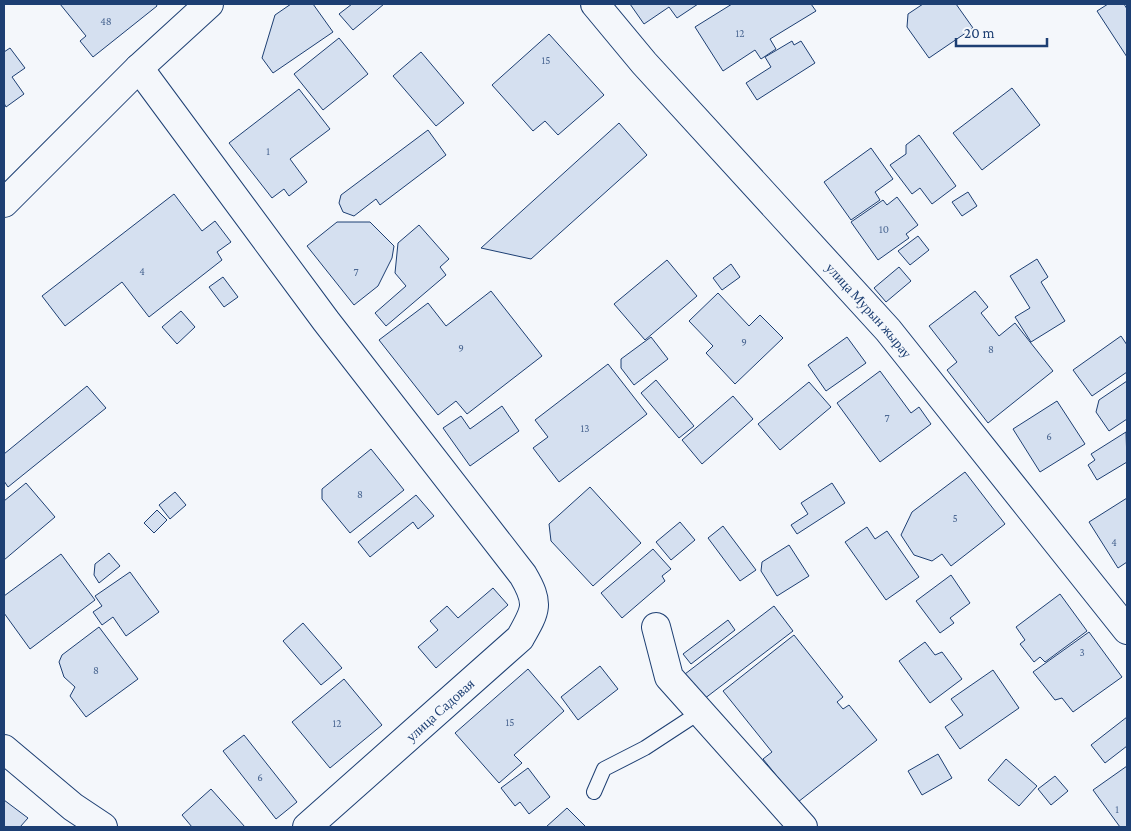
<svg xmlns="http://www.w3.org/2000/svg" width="1131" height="831" font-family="'Crimson Pro',serif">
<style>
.building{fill:#d5e0f0;stroke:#1d3f73}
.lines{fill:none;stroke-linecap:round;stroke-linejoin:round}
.service-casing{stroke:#1d3f73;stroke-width:16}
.minor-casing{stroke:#1d3f73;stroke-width:30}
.service{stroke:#f4f7fb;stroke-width:14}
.minor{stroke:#f4f7fb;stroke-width:28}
.labels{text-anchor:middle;stroke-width:4;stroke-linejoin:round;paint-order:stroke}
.number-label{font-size:11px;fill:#4b6792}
.street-label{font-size:14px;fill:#1d3f73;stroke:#f4f7fb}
</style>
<rect width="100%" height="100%" fill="#f4f7fb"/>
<g class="building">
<path d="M60 4H156L157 6 93 57 80 41 86 36Z"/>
<path d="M291 4H313L333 32 273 73 262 58 275 15Z"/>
<path d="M352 4H384L353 30 339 14Z"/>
<path d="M630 4H698L677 18 669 7 644 24Z"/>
<path d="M732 4H811L816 11 770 39 776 49 761 59 755 50 723 71 695 27Z"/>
<path d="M923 4H956L973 28 929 58 907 27 908 14Z"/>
<path d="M1108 4H1124L1127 9V57L1097 11Z"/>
<path d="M549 34 604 95 558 135 545 121 533 131 492 85Z"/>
<path d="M339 38 368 74 323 110 294 74Z"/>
<path d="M792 41 794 45 801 41 815 63 757 100 746 83 771 67 765 57Z"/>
<path d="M10 48 25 68 12 77 24 94 6 107 4 103V52Z"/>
<path d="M421 52 464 103 436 126 393 76Z"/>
<path d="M1012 88 1040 125 982 170 953 133Z"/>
<path d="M299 89 330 129 290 159 307 182 289 196 284 189 272 198 229 143Z"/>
<path d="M619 123 647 155 531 259 481 248Z"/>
<path d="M428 130 446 155 380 205 376 199 354 216 343 212 339 203 341 195Z"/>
<path d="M919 135 956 186 932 204 920 188 912 194 890 165 906 154V145Z"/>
<path d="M871 148 893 179 875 192 880 200 851 220 824 182Z"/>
<path d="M968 192 977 206 962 216 952 202Z"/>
<path d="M174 194 202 231 215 221 231 242 217 252 222 260 149 317 122 282 65 326 42 296Z"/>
<path d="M897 197 918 225 906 234 909 238 878 260 851 222 883 200 887 205Z"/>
<path d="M337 222H370L394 246 392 258 378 286 354 305 307 246Z"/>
<path d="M419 225 449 259 440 267 446 275 386 326 375 313 406 286 395 273 398 243Z"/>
<path d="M918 236 929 250 910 265 898 251Z"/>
<path d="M1037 259 1048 277 1041 282 1065 321 1031 342 1015 317 1030 308 1010 276Z"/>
<path d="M667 260 697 296 645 340 614 304Z"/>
<path d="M731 264 740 277 722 290 713 278Z"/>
<path d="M899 267 911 281 886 302 874 288Z"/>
<path d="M223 277 238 297 224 307 209 287Z"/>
<path d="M491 291 542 356 467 414 456 401 438 415 379 340 428 303 446 326Z"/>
<path d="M975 291 988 307 981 313 999 336 1015 323 1053 371 988 423 947 370 957 362 929 326Z"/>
<path d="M718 293 749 326 760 315 783 338 735 384 706 353 713 346 689 321Z"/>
<path d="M181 311 195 327 177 344 162 327Z"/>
<path d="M1121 336 1127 345V372L1092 396 1073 370Z"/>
<path d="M651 337 668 359 634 385 621 368V359Z"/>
<path d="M847 337 866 363 826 391 808 365Z"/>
<path d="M608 364 647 414 559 482 533 448 548 437 535 420Z"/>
<path d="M880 371 911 413 919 407 931 424 880 462 837 403Z"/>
<path d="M656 380 694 426 679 438 641 393Z"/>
<path d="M1127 381V419L1109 431 1096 412 1099 400Z"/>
<path d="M809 382 831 407 780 450 758 424Z"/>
<path d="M87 386 106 408 8 487 4 481V454Z"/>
<path d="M733 396 753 419 702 464 682 440Z"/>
<path d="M1057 401 1085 444 1040 472 1013 429Z"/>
<path d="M502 406 519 431 470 466 443 428 461 416 470 429Z"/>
<path d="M1126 432 1127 462 1097 480 1088 465 1095 460 1091 454Z"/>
<path d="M371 449 404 490 350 533 322 499V489Z"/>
<path d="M965 472 1005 524 951 566 942 554 932 561 914 555 901 535 912 512Z"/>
<path d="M26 483 55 517 4 560V501Z"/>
<path d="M832 483 845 503 797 534 791 525 808 514 801 503Z"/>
<path d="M590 487 641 543 593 586 551 541 549 524Z"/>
<path d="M175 492 186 505 170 519 159 505Z"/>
<path d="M416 495 434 516 418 529 413 522 370 557 358 542Z"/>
<path d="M1127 498V562L1118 568 1089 522Z"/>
<path d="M157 510 167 520 154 533 144 523Z"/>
<path d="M680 522 695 540 671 560 656 542Z"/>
<path d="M723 526 756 570 740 581 708 538Z"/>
<path d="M867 527 875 539 887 531 919 577 886 600 845 542Z"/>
<path d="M789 545 809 576 777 596 761 571 762 562Z"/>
<path d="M653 549 671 569 662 576 665 581 622 618 601 593Z"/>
<path d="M109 553 120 566 99 583 94 575 95 564Z"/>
<path d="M61 554 95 600 30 649 4 613V596Z"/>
<path d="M130 572 159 612 126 636 113 617 102 625 93 612 102 606 95 596Z"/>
<path d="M951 575 970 603 950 618 954 623 940 633 916 601Z"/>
<path d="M493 588 508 605 436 668 418 647 438 630 430 621 447 606 458 618Z"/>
<path d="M1060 594 1087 631 1045 662 1040 657 1034 662 1020 644 1025 640 1016 627Z"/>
<path d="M774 606 793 631 704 699 685 674Z"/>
<path d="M728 620 735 630 691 664 683 654Z"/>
<path d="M303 623 342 668 321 685 283 641Z"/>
<path d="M99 627 138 679 86 717 70 696 75 687 64 677 59 662 62 655Z"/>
<path d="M1089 632 1122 677 1073 712 1062 698 1055 700 1033 672Z"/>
<path d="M794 635 843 697 837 702 843 709 849 705 877 740 798 802 763 759 772 752 723 691Z"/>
<path d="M925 642 935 655 942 652 962 679 930 703 899 661Z"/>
<path d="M600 666 618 689 578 720 561 697Z"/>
<path d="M528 669 564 711 514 755 522 763 499 783 455 733Z"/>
<path d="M993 670 1019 708 960 749 945 727 963 715 951 699Z"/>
<path d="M344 679 382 725 330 768 292 722Z"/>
<path d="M1127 717V746L1105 763 1091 745Z"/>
<path d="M244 735 297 802 276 819 223 751Z"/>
<path d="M938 754 952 778 922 795 908 771Z"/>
<path d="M1006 759 1037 786 1019 806 988 780Z"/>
<path d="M1127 766V827H1120L1093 790Z"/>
<path d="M528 768 550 797 529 814 520 802 515 806 501 788Z"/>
<path d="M1055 776 1068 791 1051 805 1038 789Z"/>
<path d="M211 789 245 827H192L182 815Z"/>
<path d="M4 800 28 818 20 827H4Z"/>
<path d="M567 808 586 827H546Z"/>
</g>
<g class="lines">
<g class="service-casing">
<path id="service" d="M594 792 604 769 645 748 700 712"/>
</g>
<g class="minor-casing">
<g id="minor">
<path id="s1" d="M595 4 644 63 888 330 1127 630"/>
<path d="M139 68 326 321 523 575C540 604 536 610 520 638L307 827"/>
<path d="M4 203 139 68 209 4"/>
<path d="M656 627 669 677 803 827"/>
<path d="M4 749 73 807 103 827"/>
</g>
</g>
<use href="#service" class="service"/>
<use href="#minor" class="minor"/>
</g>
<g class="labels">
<g class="number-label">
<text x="106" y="25">48</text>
<text x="740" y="37">12</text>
<text x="546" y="64">15</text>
<text x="268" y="155">1</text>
<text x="884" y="233">10</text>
<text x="142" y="275">4</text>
<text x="356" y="276">7</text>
<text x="744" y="346">9</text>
<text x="461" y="352">9</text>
<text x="991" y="353">8</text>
<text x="887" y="422">7</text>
<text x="585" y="432">13</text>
<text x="1049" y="440">6</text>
<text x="360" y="498">8</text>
<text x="955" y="522">5</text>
<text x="1114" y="546">4</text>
<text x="1082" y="656">3</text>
<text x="96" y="674">8</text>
<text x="510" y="726">15</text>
<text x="337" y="727">12</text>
<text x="260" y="781">6</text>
<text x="1117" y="813">1</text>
</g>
<g class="street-label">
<text dy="5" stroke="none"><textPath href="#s1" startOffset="411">улица Мурын жырау</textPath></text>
<text transform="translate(440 710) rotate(-42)" y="5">улица Садовая</text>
</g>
</g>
<rect width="1131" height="831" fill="none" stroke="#1d3f73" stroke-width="10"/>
<path d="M956 38v8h91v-8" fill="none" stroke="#1d3f73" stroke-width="2.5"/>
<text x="964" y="38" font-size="15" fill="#1d3f73" stroke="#f4f7fb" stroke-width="4" paint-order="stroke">20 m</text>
</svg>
